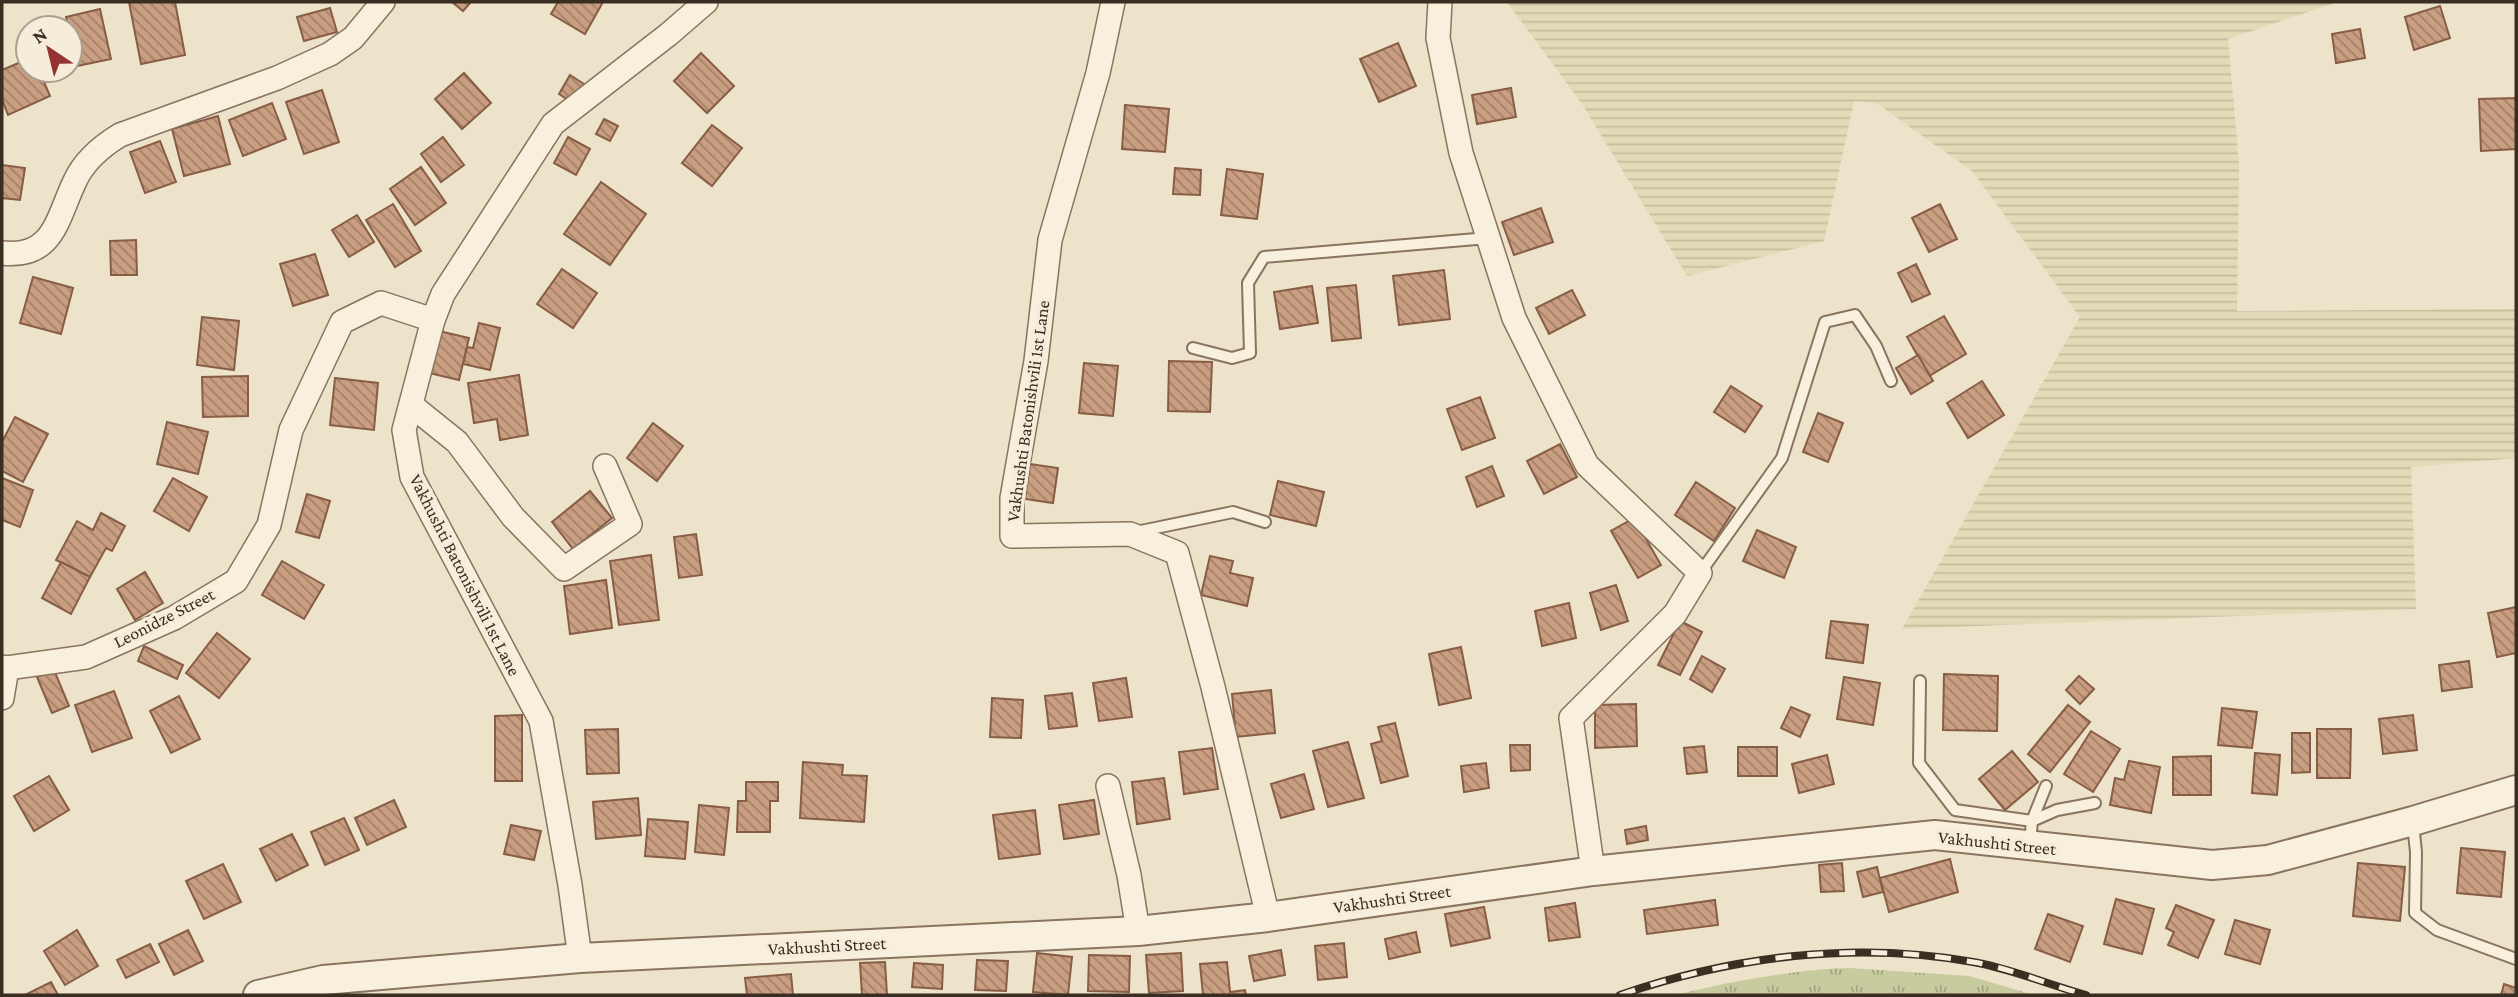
<svg xmlns="http://www.w3.org/2000/svg" width="2518" height="997" font-family="'Crimson Pro',serif">
<style>
.farmland{fill:url(#farmland-rules)}
.grass{fill:url(#grass-tufts)}
.building{fill:url(#building-back-hatch);stroke:#875e45;stroke-width:2}
.lines{fill:none;stroke-linecap:round;stroke-linejoin:round}
.service-casing{stroke:#89745f;stroke-width:14}
.minor-casing{stroke:#89745f;stroke-width:26}
.tertiary-casing{stroke:#89745f;stroke-width:32}
.service{stroke:#f8efdd;stroke-width:10}
.minor{stroke:#f8efdd;stroke-width:23}
.tertiary{stroke:#f8efdd;stroke-width:28}
.rail-casing{stroke:#3a2d21;stroke-width:8}
.rail{stroke:#f5ecd9;stroke-width:5;stroke-dasharray:16;stroke-linecap:butt}
.labels{text-anchor:middle;stroke-width:7;stroke-linejoin:round;paint-order:stroke}
.street-label{font-size:18px;fill:#3a2d21;stroke:#f5ecd9}
</style>
<defs>
<pattern id="farmland-rules" width="6" height="5" patternUnits="userSpaceOnUse" patternTransform="scale(1.75)"><rect width="6" height="5" fill="#e3dbb7"/><path d="M0 2.5h6" fill="none" stroke="#c4bc9d"/></pattern>
<pattern id="grass-tufts" width="24" height="20" patternUnits="userSpaceOnUse" patternTransform="scale(1.75)"><rect width="24" height="20" fill="#c7cb9d"/><path d="M3 7l-1-3M5 7V3M7 7l1-3M15 17l-1-3M17 17v-4M19 17l1-3" fill="none" stroke="#a3a580"/></pattern>
<pattern id="building-back-hatch" width="6" height="6" patternUnits="userSpaceOnUse" patternTransform="scale(1.75)"><rect width="6" height="6" fill="#c99e81"/><path d="M-1 5l2 2M0 0l6 6M5-1l2 2" fill="none" stroke="#a48169"/></pattern>
</defs>
<rect width="100%" height="100%" fill="#ede2ca"/>
<path class="farmland" d="M1507 2H2338L2228 39 2239 163 2237 311 2516 309V458L2411 467 2416 609 1902 629 2080 317 1972 171 1876 103 1854 101 1824 241 1687 276 1582 104Z"/>
<path class="grass" d="M1849 968 1969 976 2034 995H1675C1732 981 1790 970 1849 968Z"/>
<g class="building">
<path d="M129 2H175L185 55 141 64Z"/>
<path d="M452 2H471L463 11Z"/>
<path d="M558 2H603L585 34 551 14Z"/>
<path d="M2440 6 2450 38 2414 50 2405 17Z"/>
<path d="M330 8 337 32 304 41 297 17Z"/>
<path d="M100 9 111 59 77 66 66 17Z"/>
<path d="M2360 29 2365 58 2336 63 2332 34Z"/>
<path d="M1398 43 1416 86 1379 102 1360 59Z"/>
<path d="M701 53 734 86 707 113 674 81Z"/>
<path d="M28 59V70H39L50 96 8 115 2 99V70Z"/>
<path d="M464 73 491 103 462 129 435 99Z"/>
<path d="M570 75 584 84 573 103 559 94Z"/>
<path d="M1511 88 1516 117 1477 124 1472 95Z"/>
<path d="M322 90 339 142 304 154 286 102Z"/>
<path d="M2516 98V149L2481 151 2479 99Z"/>
<path d="M272 103 286 139 243 156 229 120Z"/>
<path d="M1125 105 1169 109 1165 152 1122 149Z"/>
<path d="M218 116 230 164 184 176 172 129Z"/>
<path d="M604 119 618 126 610 141 596 134Z"/>
<path d="M712 125 742 148 712 186 682 163Z"/>
<path d="M443 137 464 165 441 182 421 154Z"/>
<path d="M568 137 590 149 576 175 554 163Z"/>
<path d="M160 141 176 182 145 193 130 152Z"/>
<path d="M2 165 25 168 20 200 2 198Z"/>
<path d="M421 167 446 203 415 225 390 189Z"/>
<path d="M1175 168 1201 170 1200 195 1173 194Z"/>
<path d="M1227 169 1263 174 1257 219 1221 215Z"/>
<path d="M601 182 646 214 610 265 564 234Z"/>
<path d="M393 204 421 251 395 267 366 220Z"/>
<path d="M1940 204 1957 239 1929 252 1912 218Z"/>
<path d="M1541 208 1553 242 1514 255 1502 222Z"/>
<path d="M357 215 374 242 349 257 332 230Z"/>
<path d="M136 240 137 275H111L110 241Z"/>
<path d="M315 254 328 295 293 306 280 264Z"/>
<path d="M1916 264 1930 294 1912 302 1898 273Z"/>
<path d="M562 269 597 293 573 328 537 304Z"/>
<path d="M1444 270 1450 319 1399 325 1393 276Z"/>
<path d="M33 277 73 288 61 334 20 323Z"/>
<path d="M1356 285 1361 338 1332 341 1327 288Z"/>
<path d="M1312 286 1318 323 1280 329 1274 292Z"/>
<path d="M1572 290 1585 315 1549 334 1536 308Z"/>
<path d="M1944 316 1966 354 1929 376 1907 337Z"/>
<path d="M202 317 239 321 234 370 197 365Z"/>
<path d="M479 323 500 328 490 370 463 364 467 347 473 348Z"/>
<path d="M439 331 469 338 459 380 429 373Z"/>
<path d="M1918 355 1933 381 1911 394 1896 368Z"/>
<path d="M1169 361 1212 362 1210 412 1168 411Z"/>
<path d="M1084 363 1118 366 1113 416 1079 413Z"/>
<path d="M519 375 528 435 500 440 497 419 474 423 468 383Z"/>
<path d="M248 376V416L203 417 202 377Z"/>
<path d="M335 378 378 383 374 430 330 425Z"/>
<path d="M1982 381 2004 415 1968 438 1947 403Z"/>
<path d="M1731 386 1762 406 1745 432 1714 412Z"/>
<path d="M1480 397 1495 438 1462 450 1447 409Z"/>
<path d="M1818 413 1843 423 1828 462 1803 452Z"/>
<path d="M15 417 48 434 23 482 2 471V442Z"/>
<path d="M167 422 208 432 198 474 157 464Z"/>
<path d="M653 423 683 446 657 481 627 458Z"/>
<path d="M1560 444 1577 477 1544 494 1527 461Z"/>
<path d="M1030 464 1058 468 1053 503 1025 499Z"/>
<path d="M1492 466 1504 496 1477 507 1466 477Z"/>
<path d="M2 478 33 490 20 527 2 520Z"/>
<path d="M173 478 207 497 189 531 154 511Z"/>
<path d="M1278 481 1324 492 1316 526 1270 515Z"/>
<path d="M1696 482 1735 508 1714 541 1675 515Z"/>
<path d="M590 491 612 518 573 549 552 522Z"/>
<path d="M307 494 330 501 319 538 296 532Z"/>
<path d="M101 513 125 526 112 551 106 548 90 577 56 560 77 521 93 530Z"/>
<path d="M1634 518 1661 565 1638 578 1611 531Z"/>
<path d="M1757 530 1796 547 1784 578 1743 561Z"/>
<path d="M696 534 702 575 679 578 674 537Z"/>
<path d="M651 555 659 620 619 625 610 561Z"/>
<path d="M1210 556 1233 561 1230 573 1253 578 1247 606 1201 595Z"/>
<path d="M282 561 324 585 304 619 262 595Z"/>
<path d="M61 562 90 577 71 614 42 598Z"/>
<path d="M145 572 163 603 135 620 117 589Z"/>
<path d="M606 580 612 628 570 634 564 586Z"/>
<path d="M1616 585 1628 621 1601 630 1590 593Z"/>
<path d="M1569 603 1576 638 1542 646 1535 611Z"/>
<path d="M2516 607V653L2497 657 2488 613Z"/>
<path d="M1680 621 1702 632 1680 675 1658 665Z"/>
<path d="M1831 621 1868 625 1863 663 1826 658Z"/>
<path d="M217 633 250 659 219 698 186 673Z"/>
<path d="M144 646 183 665 177 679 138 661Z"/>
<path d="M1461 647 1471 698 1439 705 1429 654Z"/>
<path d="M1702 656 1725 669 1712 692 1690 679Z"/>
<path d="M2469 661 2472 687 2442 691 2439 665Z"/>
<path d="M54 670 69 706 52 713 37 677Z"/>
<path d="M1944 674 1998 676 1997 731 1943 730Z"/>
<path d="M2079 676 2094 689 2080 704 2066 690Z"/>
<path d="M1844 677 1880 683 1873 725 1837 719Z"/>
<path d="M1126 678 1132 717 1099 721 1093 683Z"/>
<path d="M1271 690 1275 733 1236 737 1232 694Z"/>
<path d="M114 691 132 738 92 752 75 705Z"/>
<path d="M1072 693 1077 726 1049 729 1045 696Z"/>
<path d="M179 696 200 739 171 753 150 711Z"/>
<path d="M992 698 1023 700 1021 738 990 737Z"/>
<path d="M1636 704 1637 746 1595 748V705Z"/>
<path d="M2068 705 2090 722 2050 772 2028 754Z"/>
<path d="M1791 707 1810 715 1800 737 1781 728Z"/>
<path d="M2222 708 2257 712 2252 748 2218 745Z"/>
<path d="M522 715V781H495V716Z"/>
<path d="M2413 715 2417 750 2383 754 2379 719Z"/>
<path d="M1395 723 1408 776 1381 783 1371 744 1382 741 1378 727Z"/>
<path d="M618 729 619 773 587 774 585 730Z"/>
<path d="M2317 729H2351L2350 778H2317Z"/>
<path d="M2091 731 2120 749 2093 792 2064 774Z"/>
<path d="M2292 733H2310V772L2292 773Z"/>
<path d="M1348 742 1364 798 1328 807 1313 751Z"/>
<path d="M1510 745H1530V770L1511 771Z"/>
<path d="M1704 746 1707 772 1687 774 1684 748Z"/>
<rect x="1738" y="747" width="39" height="29"/>
<path d="M1212 748 1218 789 1184 794 1179 752Z"/>
<path d="M2012 751 2038 782 2005 810 1979 779Z"/>
<path d="M2255 753 2280 755 2277 795 2252 793Z"/>
<path d="M1827 755 1834 784 1799 793 1792 764Z"/>
<path d="M2211 756V795H2173V757Z"/>
<path d="M2129 761 2160 767 2151 813 2110 805 2115 778 2124 780Z"/>
<path d="M803 762 843 765 842 775 867 776 864 822 800 818Z"/>
<path d="M1486 763 1489 788 1464 792 1461 766Z"/>
<path d="M1304 774 1314 809 1281 818 1271 784Z"/>
<path d="M49 776 69 810 34 831 14 796Z"/>
<path d="M1164 778 1170 819 1137 824 1132 782Z"/>
<path d="M746 782H778V801H770V832H737L738 801H746Z"/>
<path d="M638 798 641 835 596 839 593 802Z"/>
<path d="M394 800 406 827 367 845 355 818Z"/>
<path d="M1094 800 1099 834 1064 839 1059 805Z"/>
<path d="M699 805 729 808 724 855 695 852Z"/>
<path d="M1035 810 1040 854 999 859 993 815Z"/>
<path d="M344 818 359 850 325 865 311 832Z"/>
<path d="M648 819 688 822 685 859 645 856Z"/>
<path d="M511 825 541 831 534 860 504 854Z"/>
<path d="M1646 826 1648 840 1627 844 1625 830Z"/>
<path d="M292 834 308 865 276 881 260 849Z"/>
<path d="M2461 848 2505 852 2501 897 2457 893Z"/>
<path d="M1950 859 1958 892 1889 912 1880 878Z"/>
<path d="M1842 863 1844 891 1821 892 1819 865Z"/>
<path d="M2358 863 2405 867 2400 921 2353 916Z"/>
<path d="M223 864 241 902 204 919 186 881Z"/>
<path d="M1877 867 1883 892 1863 897 1857 872Z"/>
<path d="M2116 899 2154 909 2142 954 2104 944Z"/>
<path d="M1715 900 1718 925 1647 934 1644 910Z"/>
<path d="M1575 903 1580 937 1549 941 1545 908Z"/>
<path d="M2176 905 2214 920 2198 958 2168 945 2174 932 2166 928Z"/>
<path d="M1484 907 1490 938 1451 946 1445 914Z"/>
<path d="M2048 914 2083 926 2070 962 2035 949Z"/>
<path d="M2235 920 2270 930 2260 964 2225 954Z"/>
<path d="M77 930 98 966 65 985 44 951Z"/>
<path d="M188 930 203 961 174 975 159 944Z"/>
<path d="M1416 932 1420 952 1389 959 1385 939Z"/>
<path d="M1344 943 1347 977 1318 980 1315 946Z"/>
<path d="M150 944 159 962 126 978 117 960Z"/>
<path d="M1281 950 1285 975 1254 981 1249 956Z"/>
<path d="M1037 953 1072 957 1068 995 1033 992Z"/>
<path d="M1181 953 1183 991 1149 993 1146 955Z"/>
<path d="M1089 955 1130 956 1129 992 1088 991Z"/>
<path d="M977 960 1008 961 1006 991 975 990Z"/>
<path d="M885 962 887 995H862L860 963Z"/>
<path d="M1227 962 1230 992 1245 990 1246 995H1203L1200 964Z"/>
<path d="M914 963 943 965 942 989 912 987Z"/>
<path d="M791 974 793 995H747L745 978Z"/>
<path d="M51 982 58 995H25Z"/>
<path d="M2504 984 2516 988V995H2501Z"/>
</g>
<g class="lines">
<g class="service-casing">
<g id="service">
<path d="M1193 348 1232 358 1250 353 1248 283 1264 257 1488 238"/>
<path d="M1136 532 1233 512 1265 522"/>
<path d="M1700 573 1782 458 1825 322 1855 315 1876 346 1891 381"/>
<path d="M1920 681 1919 763 1955 810 2032 821 2030 843"/>
<path d="M2046 786 2032 821 2057 810 2095 803"/>
<path d="M2413 824 2416 852 2415 913 2437 930 2516 959"/>
</g>
</g>
<g class="minor-casing">
<g id="minor">
<path d="M1113 2 1098 73 1050 240 1036 361 1012 498V536L1130 534 1177 553 1213 687 1268 917"/>
<path d="M1440 2 1438 38 1461 153 1514 318 1587 465 1700 573 1675 614 1571 718 1593 871"/>
<path d="M2 253C54 259 57 218 75 181 84 161 102 146 120 135L277 78 330 54 353 38 383 2"/>
<path d="M411 405 457 442 513 517 564 569 630 524 605 466"/>
<path d="M2 667 7 668 86 657 174 618 236 581 269 525 291 430 342 322 381 303 433 320"/>
<path d="M2 698 7 668"/>
<path d="M1108 786 1129 875 1138 931"/>
<path d="M580 958 570 885 541 721 412 477 404 430 433 320 443 294 553 124 669 34 706 2"/>
</g>
</g>
<g class="tertiary-casing">
<path id="tertiary" d="M258 995 323 980 580 958 1138 931 1268 917 1593 871 1935 835 2212 865 2268 860 2413 821 2516 790"/>
</g>
<use href="#service" class="service"/>
<use href="#minor" class="minor"/>
<use href="#tertiary" class="tertiary"/>
<g class="rail-casing">
<path id="rail" d="M1620 995C1733 956 1855 941 1973 962 2009 968 2050 985 2086 995"/>
</g>
<use href="#rail" class="rail"/>
</g>
<g class="labels">
<g class="street-label">
<text transform="translate(1028 411) rotate(-82)" y="6">Vakhushti Batonishvili 1st Lane</text>
<text transform="translate(465 575) rotate(63)" y="6">Vakhushti Batonishvili 1st Lane</text>
<text transform="translate(164 618) rotate(-27)" y="6">Leonidze Street</text>
<text transform="translate(1997 843) rotate(6)" y="6">Vakhushti Street</text>
<text transform="translate(1392 899) rotate(-8)" y="6">Vakhushti Street</text>
<text transform="translate(827 946) rotate(-3)" y="6">Vakhushti Street</text>
</g>
</g>
<rect width="2518" height="997" fill="none" stroke="#3a2d21" stroke-width="7"/>
<g transform="translate(49 49) rotate(325)"><circle r="33" fill="#f5ecd9" stroke="#aaa08f" stroke-width="2"/>
<path d="M0-5L12 26L0 18L-12 26Z" fill="#963134"/>
<text y="-10" font-size="19" font-weight="bold" text-anchor="middle" fill="#3a2d21">N</text>
</g>
</svg>
